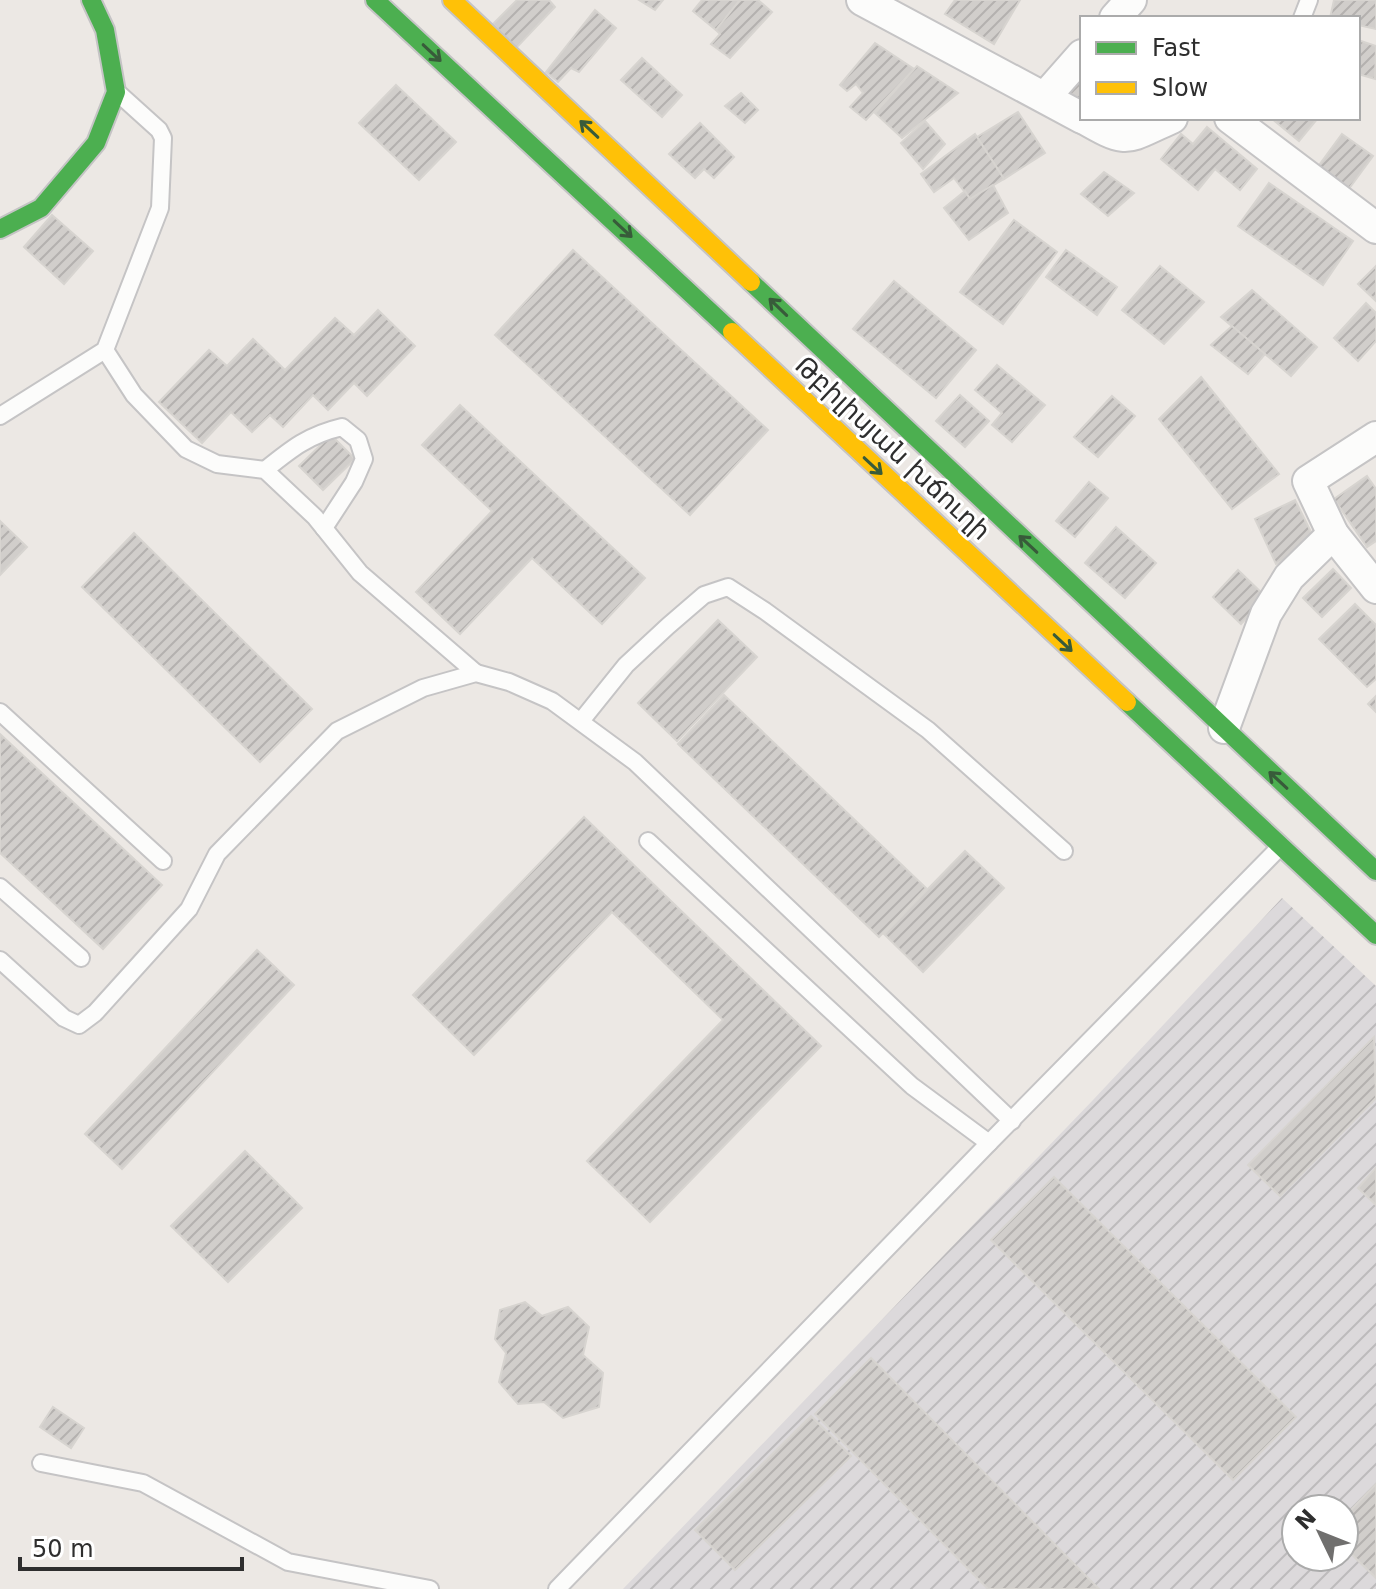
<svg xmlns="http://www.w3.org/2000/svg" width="1376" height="1589" font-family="'DejaVu Sans','Noto Sans Armenian',sans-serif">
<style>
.industrial{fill:url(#industrial-furrows);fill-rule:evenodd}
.building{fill:url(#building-hatch);stroke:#d7d4d0;stroke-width:2}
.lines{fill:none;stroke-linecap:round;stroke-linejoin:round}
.lane-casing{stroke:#c5c4c5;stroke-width:20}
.street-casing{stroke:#c5c4c5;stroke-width:34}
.fast-casing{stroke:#c5c4c5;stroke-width:22}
.slow-casing{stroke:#c5c4c5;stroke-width:22}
.lane{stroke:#fcfcfb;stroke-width:16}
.street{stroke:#fcfcfb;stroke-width:30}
.fast{stroke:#4caf50;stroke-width:18}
.slow{stroke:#ffc107;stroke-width:18}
.oneway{stroke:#385b3a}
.labels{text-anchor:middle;stroke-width:6;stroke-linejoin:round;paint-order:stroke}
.street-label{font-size:26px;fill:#2e2e2e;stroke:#fff}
</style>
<defs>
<pattern id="industrial-furrows" width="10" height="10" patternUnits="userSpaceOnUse" patternTransform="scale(2)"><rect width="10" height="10" fill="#dcd9db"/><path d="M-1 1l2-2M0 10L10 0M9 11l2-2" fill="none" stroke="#bdbbbc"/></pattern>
<pattern id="building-hatch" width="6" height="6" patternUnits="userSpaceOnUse" patternTransform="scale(2)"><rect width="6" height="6" fill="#d1cecb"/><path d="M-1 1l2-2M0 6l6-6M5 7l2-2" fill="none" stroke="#b4b1af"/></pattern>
</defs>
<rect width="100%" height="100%" fill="#ece8e4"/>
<path class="industrial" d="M1282 898 1376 986V1589H623L1093 1100ZM1296 1509H1344V1557H1296Z"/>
<g class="building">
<path d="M517 0H549L555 7 516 48 493 24Z"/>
<path d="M639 0H663L655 10Z"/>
<path d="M702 0H740L716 30 693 11Z"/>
<path d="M740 0H758L772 12 730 58 711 44 720 34 716 30Z"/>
<path d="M955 0H1020L994 44 945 14Z"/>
<path d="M1334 0H1376V29L1358 25V18H1330Z"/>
<path d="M595 10 616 28 579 72 571 68 558 82 546 72Z"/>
<path d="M1358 40 1376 46 1375 79 1358 74Z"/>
<path d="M875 43 914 69 866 120 850 107 863 93 856 84 847 91 840 85Z"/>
<path d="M642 58 682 95 662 117 621 80Z"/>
<path d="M917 66 958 93 902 138 875 113Z"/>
<path d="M1082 66V106L1054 93Z"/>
<path d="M396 85 456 142 419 180 359 123Z"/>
<path d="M741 93 758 110 745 123 725 106Z"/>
<path d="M1018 112 1045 153 1004 179 977 137Z"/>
<path d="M1271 118H1318L1299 141Z"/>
<path d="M925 121 945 144 923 169 901 143Z"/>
<path d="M700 123 734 157 714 178 704 169 695 178 669 154Z"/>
<path d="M1207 127 1257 169 1240 190 1215 169 1198 190 1161 159 1181 134 1193 144Z"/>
<path d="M975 134 1004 179 970 199 954 178 934 192 921 174Z"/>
<path d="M1342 134 1373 156 1345 194 1314 172Z"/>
<path d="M1104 172 1134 193 1108 216 1081 194Z"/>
<path d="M1269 183 1353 241 1323 285 1238 226Z"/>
<path d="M993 185 1008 213 969 240 944 208 965 191 970 199Z"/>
<path d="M52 215 93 251 64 284 24 247Z"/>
<path d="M1014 220 1057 252 1003 324 960 292Z"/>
<path d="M573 250 768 430 690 515 495 335Z"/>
<path d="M1066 250 1117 287 1097 315 1046 277Z"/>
<path d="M1160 266 1204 302 1164 344 1122 310Z"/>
<path d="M1376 266V301L1358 284Z"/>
<path d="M894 281 976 350 936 398 853 329Z"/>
<path d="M1252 290 1317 347 1291 376 1221 317Z"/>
<path d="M1366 303 1376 313V341L1358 361 1334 338Z"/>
<path d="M378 310 415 346 367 396 354 383 328 410 313 395 283 427 270 415 252 432 231 412 202 443 159 402 209 350 227 366 253 339 285 370 335 318 354 335Z"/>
<path d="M1232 326 1265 354 1248 374 1211 345Z"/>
<path d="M997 365 1045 405 1012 442 992 425 1002 413 975 390Z"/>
<path d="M1201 377 1279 474 1232 509 1159 419Z"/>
<path d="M960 395 989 421 965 447 936 421Z"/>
<path d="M1112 396 1135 416 1098 457 1074 437Z"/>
<path d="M460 405 645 578 602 624 532 558 460 634 416 592 492 511 422 445Z"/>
<path d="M331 435 355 459 323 490 299 466Z"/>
<path d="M1367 476 1376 489V541L1367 547 1334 499Z"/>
<path d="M1089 482 1108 498 1075 537 1056 521Z"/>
<path d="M1295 500 1317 544 1276 564 1255 519Z"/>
<path d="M0 521 27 547 0 575Z"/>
<path d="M1116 527 1156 563 1125 598 1085 563Z"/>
<path d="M134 533 312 709 260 762 82 587Z"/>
<path d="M1333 569 1351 588 1322 617 1303 598Z"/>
<path d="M1238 570 1266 597 1241 624 1213 597Z"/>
<path d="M1355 604 1376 625V679L1367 687 1319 639Z"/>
<path d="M718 620 757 657 677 741 638 703Z"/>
<path d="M724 695 926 888 879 937 678 744Z"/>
<path d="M1376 696V712L1368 704Z"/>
<path d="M0 734 162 885 103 949 0 853Z"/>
<path d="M584 817 821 1046 650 1222 587 1161 723 1020 612 912 474 1055 413 995Z"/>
<path d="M965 851 1004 888 923 972 884 934Z"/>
<path d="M257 950 294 985 122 1169 85 1134Z"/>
<path d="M1374 1037 1376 1098 1280 1196 1248 1165Z"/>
<path d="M245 1151 302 1208 228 1282 171 1226Z"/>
<path d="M1376 1168V1205L1358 1188Z"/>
<path d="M1054 1177 1296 1417 1233 1480 991 1240Z"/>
<path d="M525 1302 542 1316 568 1307 589 1327 583 1355 603 1373 599 1407 563 1418 544 1402 518 1404 499 1382 506 1353 495 1339 500 1310Z"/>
<path d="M871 1358 1099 1589H988L815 1414Z"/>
<path d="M53 1407 84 1428 71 1448 40 1427Z"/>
<path d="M811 1416 851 1456 735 1570 695 1530Z"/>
<path d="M1376 1484V1578L1344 1547V1517Z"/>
</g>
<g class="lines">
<g class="lane-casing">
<g id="lane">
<path d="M1302 18 1309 0"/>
<path d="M105 350 134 395 186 449 217 464 265 470 315 517 360 573 476 673"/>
<path d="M0 416 105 350 160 208 163 138 159 130 118 93"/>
<path d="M265 470C291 449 308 435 342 427L358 440 364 459 354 482 324 528"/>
<path d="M0 712 163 861"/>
<path d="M581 721 626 665 668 626 704 595 728 587 765 611 928 730 1064 851"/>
<path d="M648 841 912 1086 989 1143"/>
<path d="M0 887 81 958"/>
<path d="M0 960 64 1018 79 1025 95 1013 189 909 217 854 337 731 423 688 476 673 509 682 552 701 635 762 1012 1121"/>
<path d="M41 1463 143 1483 288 1562 430 1589"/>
<path d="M557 1589 989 1143 1279 848"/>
</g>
</g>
<g class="street-casing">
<g id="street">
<path d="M862 0 1082 118"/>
<path d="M1115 18 1131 0"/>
<path d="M1045 97 1082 55"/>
<path d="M1083 118C1130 145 1124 139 1172 118"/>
<path d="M1230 118 1376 228"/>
<path d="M1376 437 1308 481 1333 534 1376 588"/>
<path d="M1224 728 1266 614 1289 577 1333 534"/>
</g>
</g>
<g class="fast-casing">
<g id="fast">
<path d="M375 0 732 332"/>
<path d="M0 229 41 208 96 143 116 92 105 30 91 0"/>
<path d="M751 282 1376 871"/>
<path d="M1127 702 1376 935"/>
</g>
</g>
<g class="slow-casing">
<g id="slow">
<path d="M452 0 751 282"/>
<path d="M732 332 1127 702"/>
</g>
</g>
<use href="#lane" class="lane"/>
<use href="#street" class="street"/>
<use href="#fast" class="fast"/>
<use href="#slow" class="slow"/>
</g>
<defs><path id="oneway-shaft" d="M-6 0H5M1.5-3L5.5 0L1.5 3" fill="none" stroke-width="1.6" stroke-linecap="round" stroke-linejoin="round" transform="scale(2)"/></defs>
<g class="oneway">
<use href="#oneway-shaft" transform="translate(432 53) rotate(43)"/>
<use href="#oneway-shaft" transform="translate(589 129) rotate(-137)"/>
<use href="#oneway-shaft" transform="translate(623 229) rotate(43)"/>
<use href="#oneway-shaft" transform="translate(778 307) rotate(-136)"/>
<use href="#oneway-shaft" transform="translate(873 466) rotate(43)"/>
<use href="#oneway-shaft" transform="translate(1028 544) rotate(-137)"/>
<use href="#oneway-shaft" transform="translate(1063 643) rotate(43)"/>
<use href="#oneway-shaft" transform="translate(1278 780) rotate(-137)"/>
</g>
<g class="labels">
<g class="street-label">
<text transform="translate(893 448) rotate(43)" y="9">Թբիլիսյան խճուղի</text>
</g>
</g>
<rect x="1080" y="16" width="280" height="104" fill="#ffffff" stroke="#ababab" stroke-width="2"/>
<rect x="1096" y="42" width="40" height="12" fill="#4caf50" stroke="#ababab" stroke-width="2"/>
<text x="1152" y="56" font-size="24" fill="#2e2e2e">Fast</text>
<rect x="1096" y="82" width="40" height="12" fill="#ffc107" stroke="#ababab" stroke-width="2"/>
<text x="1152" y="96" font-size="24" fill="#2e2e2e">Slow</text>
<g transform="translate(1320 1533) rotate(313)"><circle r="38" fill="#ffffff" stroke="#ababab" stroke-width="2"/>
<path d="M0-6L14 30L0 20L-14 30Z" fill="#706f6e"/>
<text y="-12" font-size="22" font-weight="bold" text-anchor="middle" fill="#2e2e2e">N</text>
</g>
<path d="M20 1557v12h222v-12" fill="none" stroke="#2e2e2e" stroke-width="4"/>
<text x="32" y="1557" font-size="24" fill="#2e2e2e" stroke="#ffffff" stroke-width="6" paint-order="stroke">50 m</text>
</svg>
